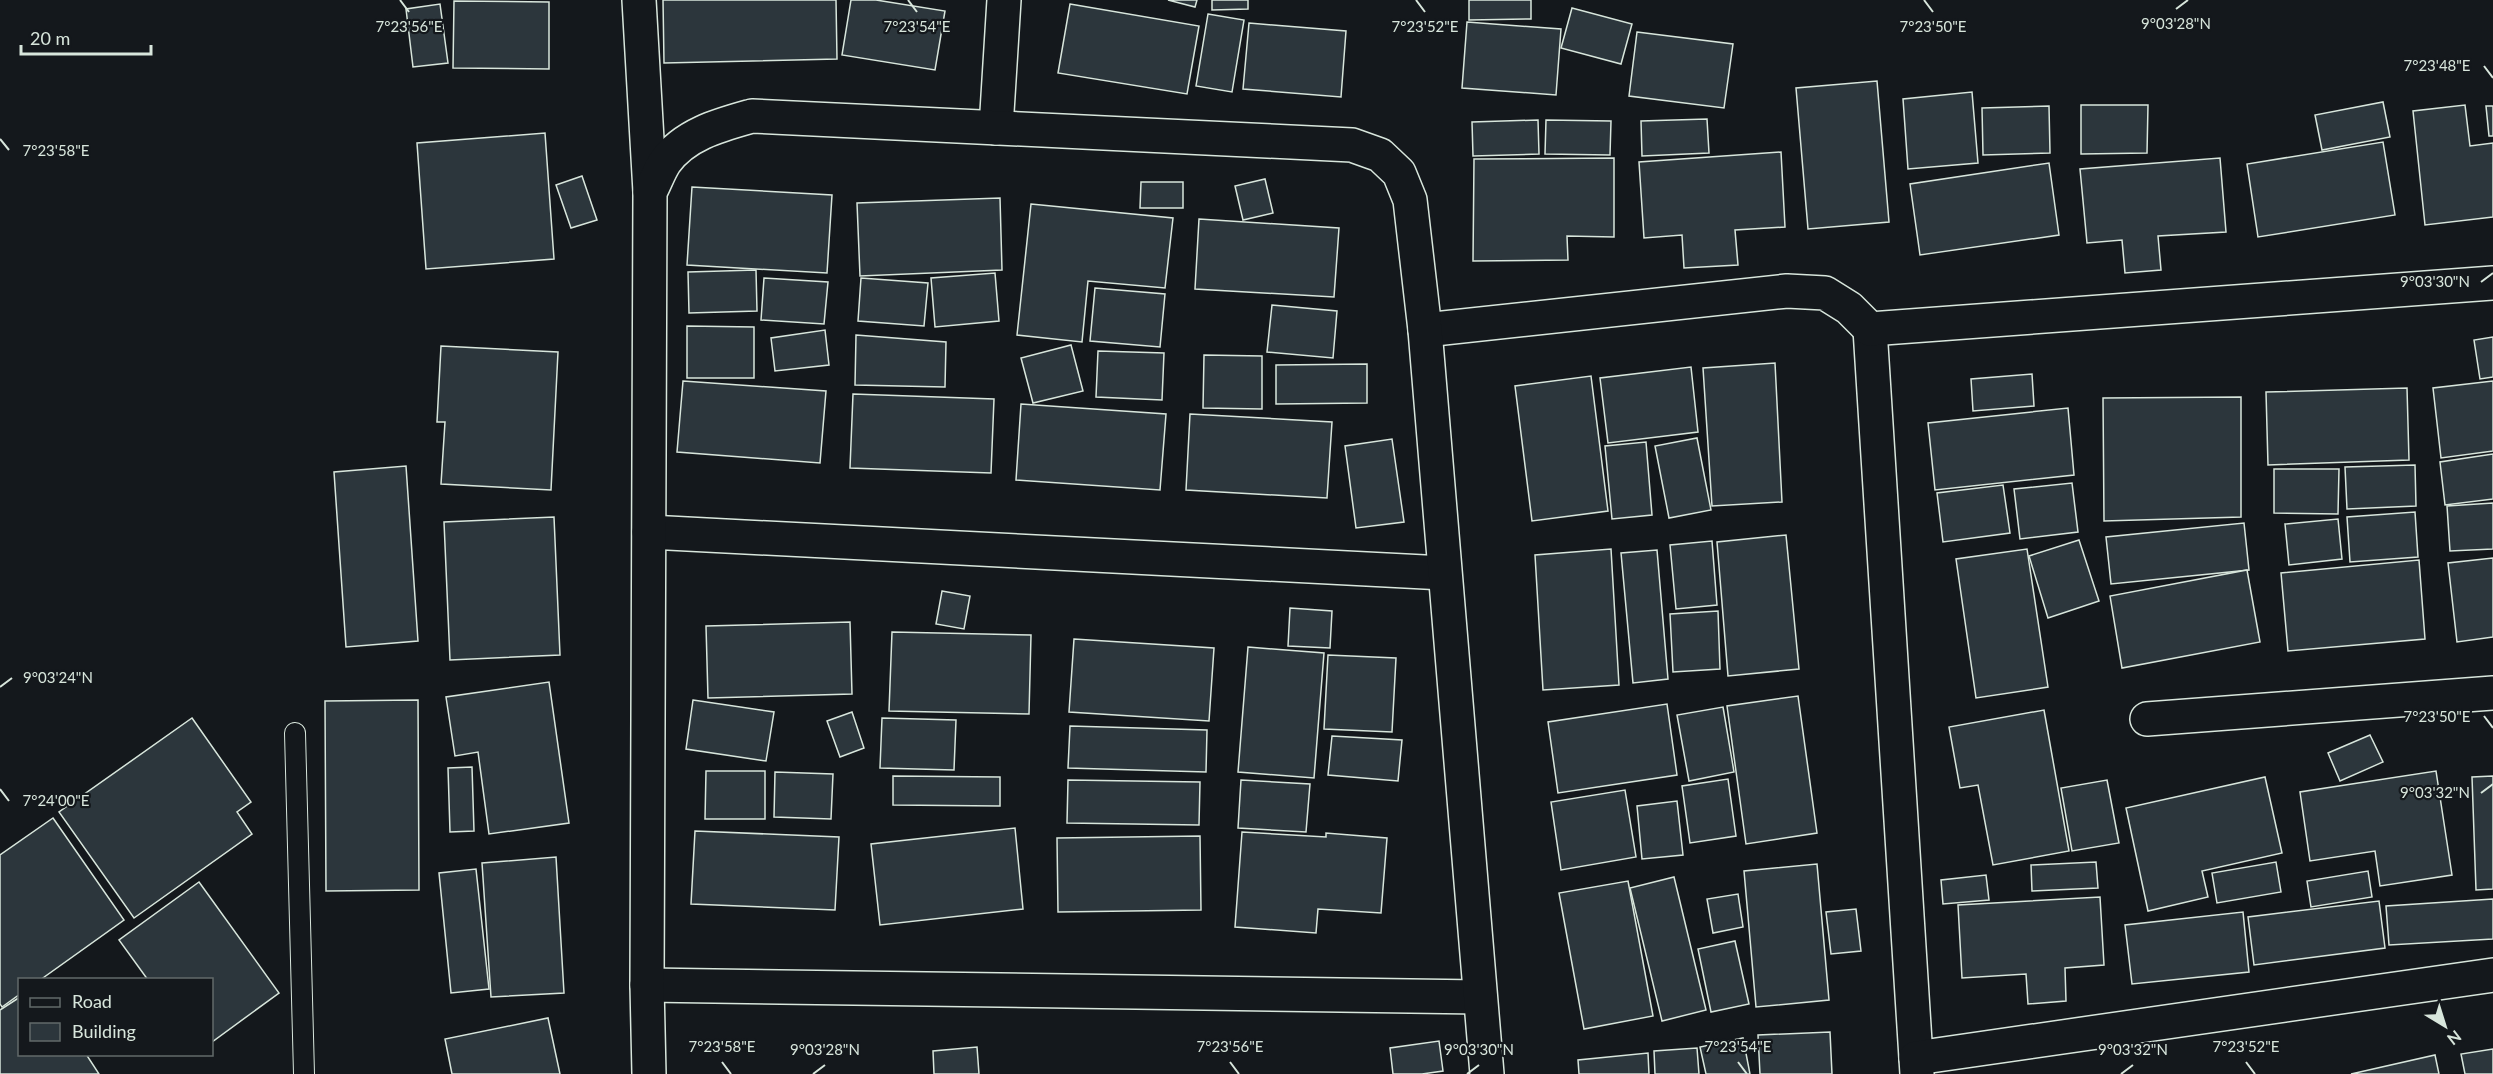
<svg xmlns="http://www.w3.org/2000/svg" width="2493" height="1074" font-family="Lato,sans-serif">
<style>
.building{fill:#2c363c;stroke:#d8e6dc;stroke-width:1.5}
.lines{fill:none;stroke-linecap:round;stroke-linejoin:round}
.service-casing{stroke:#d8e6dc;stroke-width:22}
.minor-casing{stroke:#d8e6dc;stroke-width:36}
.service{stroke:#14181c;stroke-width:20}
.minor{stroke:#14181c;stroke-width:33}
.ticks{fill:none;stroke:#d8e6dc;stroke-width:2}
.ticks-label{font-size:15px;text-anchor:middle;fill:#d8e6dc;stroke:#14181c;stroke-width:4.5;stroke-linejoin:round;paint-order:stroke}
</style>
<rect width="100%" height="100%" fill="#14181c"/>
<g class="building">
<path d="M663 0H836L837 59 664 63Z"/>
<path d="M851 0H876L945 11 935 70 842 55Z"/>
<path d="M1168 0H1197L1195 7Z"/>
<path d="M1212 0H1248V9L1212 10Z"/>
<path d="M1469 0H1531V19L1469 20Z"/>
<path d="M454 1 549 2V69L453 68Z"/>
<path d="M440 4 448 63 413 67 406 9Z"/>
<path d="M1070 4 1199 26 1187 94 1058 73Z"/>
<path d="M1572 8 1632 24 1621 64 1561 48Z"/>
<path d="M1208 14 1244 20 1232 92 1196 86Z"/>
<path d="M1467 22 1561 29 1556 95 1462 88Z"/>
<path d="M1249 23 1346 31 1341 97 1243 89Z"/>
<path d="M1637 32 1733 44 1724 108 1629 96Z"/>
<path d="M1877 81 1889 222 1808 229 1796 88Z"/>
<path d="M1972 92 1978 163 1908 169 1903 99Z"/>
<path d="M2383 102 2390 137 2322 150 2315 115Z"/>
<path d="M2081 105H2148L2147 153 2081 154Z"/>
<path d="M2465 105 2470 146 2493 143V217L2425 225 2413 111Z"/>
<path d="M2049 106 2050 153 1983 155 1982 108Z"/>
<path d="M2486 106H2493V136H2489Z"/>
<path d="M1707 119 1709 153 1642 156 1641 121Z"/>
<path d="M1538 120 1539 154 1473 156 1472 122Z"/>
<path d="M1546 120 1611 121 1610 155 1545 154Z"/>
<path d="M545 133 554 259 426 269 417 143Z"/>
<path d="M2383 142 2395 215 2258 237 2247 164Z"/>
<path d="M1781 152 1785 227 1735 230 1738 265 1684 268 1682 235 1644 238 1639 162Z"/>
<path d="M1614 158V237L1567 236 1568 260 1473 261 1474 159Z"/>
<path d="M2220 158 2226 232 2158 236 2161 270 2125 273 2122 240 2087 243 2080 169Z"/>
<path d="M2049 163 2059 235 1920 255 1910 184Z"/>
<path d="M582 176 597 220 571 228 556 185Z"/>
<path d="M1265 179 1273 213 1243 220 1235 186Z"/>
<path d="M1141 182H1183V208H1140Z"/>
<path d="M692 187 832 195 827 273 687 265Z"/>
<path d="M1000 198 1002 270 860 276 857 203Z"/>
<path d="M1031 204 1173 218 1165 288 1088 281 1082 342 1017 335Z"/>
<path d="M1199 219 1339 228 1334 297 1195 289Z"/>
<path d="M756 270 757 311 689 313 688 272Z"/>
<path d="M995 273 999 321 935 327 931 278Z"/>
<path d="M764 278 828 282 824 324 761 320Z"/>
<path d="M861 278 928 283 924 326 858 321Z"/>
<path d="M1095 288 1165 294 1160 347 1090 341Z"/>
<path d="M1272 305 1337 311 1333 358 1267 352Z"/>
<path d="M687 326 754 327V378H687Z"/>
<path d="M825 330 829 365 775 371 771 338Z"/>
<path d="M856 335 946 342 945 387 855 385Z"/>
<path d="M2493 337V377L2480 379 2474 340Z"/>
<path d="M1071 345 1083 391 1033 403 1021 358Z"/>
<path d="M441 346 558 352 551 490 441 484 445 422H437Z"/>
<path d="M1098 351 1164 353 1162 400 1096 397Z"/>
<path d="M1204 355 1262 356V409L1203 408Z"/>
<path d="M1775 363 1782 502 1712 506 1703 368Z"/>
<path d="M1367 364V403L1276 404V365Z"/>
<path d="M1691 367 1698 432 1608 443 1600 378Z"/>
<path d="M2032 374 2034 406 1973 411 1971 379Z"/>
<path d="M1591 376 1608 511 1532 521 1515 386Z"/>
<path d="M683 381 826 391 820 463 677 452Z"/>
<path d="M2493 381V451L2441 458 2433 388Z"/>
<path d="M2407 388 2409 460 2268 465 2266 392Z"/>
<path d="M853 394 994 399 991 473 850 468Z"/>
<path d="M2241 397V517L2104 521 2103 398Z"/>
<path d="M1021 404 1166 414 1160 490 1016 480Z"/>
<path d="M2068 408 2074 475 1935 490 1928 423Z"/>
<path d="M1190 414 1332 422 1327 498 1186 490Z"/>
<path d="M1697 438 1711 510 1669 518 1655 446Z"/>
<path d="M1392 439 1404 522 1356 528 1345 446Z"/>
<path d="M1646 442 1652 515 1612 519 1605 446Z"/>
<path d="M2493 454V499L2445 505 2440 462Z"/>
<path d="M2415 465 2416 506 2347 509 2345 467Z"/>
<path d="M406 466 418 641 346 647 334 472Z"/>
<path d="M2274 469H2339L2338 514 2274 513Z"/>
<path d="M2072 483 2078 532 2020 539 2014 489Z"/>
<path d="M2003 485 2010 533 1943 542 1937 493Z"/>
<path d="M2493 503V549L2450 551 2447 506Z"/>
<path d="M2415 512 2418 557 2350 562 2347 517Z"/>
<path d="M554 517 560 655 450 660 444 522Z"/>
<path d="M2338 519 2342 559 2289 565 2285 524Z"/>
<path d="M2244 523 2249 570 2111 584 2106 537Z"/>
<path d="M1786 535 1799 669 1728 676 1717 542Z"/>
<path d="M2079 540 2099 601 2048 618 2029 556Z"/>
<path d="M1712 541 1717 605 1676 609 1670 545Z"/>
<path d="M1611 549 1619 685 1543 690 1535 555Z"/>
<path d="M2027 549 2048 687 1976 698 1956 559Z"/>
<path d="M1657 550 1668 679 1633 683 1621 553Z"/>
<path d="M2493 558V637L2457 642 2448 563Z"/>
<path d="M2419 560 2425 639 2288 651 2281 573Z"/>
<path d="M2247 570 2260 642 2122 668 2110 596Z"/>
<path d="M942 591 970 596 964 629 936 624Z"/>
<path d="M1290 608 1332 611 1330 648 1288 646Z"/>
<path d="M1718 611 1720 669 1673 672 1670 614Z"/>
<path d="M850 622 852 694 708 698 706 626Z"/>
<path d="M892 632 1031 635 1029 714 889 711Z"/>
<path d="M1074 639 1214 648 1209 721 1069 712Z"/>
<path d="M1248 647 1324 653 1314 778 1238 772Z"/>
<path d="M1328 655 1396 658 1392 732 1324 729Z"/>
<path d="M549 682 569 823 489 834 478 752 455 756 446 697Z"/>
<path d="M1798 696 1817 833 1746 844 1727 706Z"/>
<path d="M418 700 419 890 326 891 325 701Z"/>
<path d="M693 700 774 712 766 761 686 749Z"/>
<path d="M1667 704 1677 775 1558 793 1548 722Z"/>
<path d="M1723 707 1734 772 1689 781 1677 715Z"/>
<path d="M2044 710 2069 851 1993 865 1978 785 1960 788 1949 727Z"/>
<path d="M852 712 864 748 840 757 827 721Z"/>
<path d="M192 718 251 802 237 812 252 834 134 918 59 812Z"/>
<path d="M882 718 956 720 954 770 880 768Z"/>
<path d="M1070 726 1207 730 1206 772 1068 768Z"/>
<path d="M2370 735 2383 762 2340 781 2328 753Z"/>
<path d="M1332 736 1402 740 1398 781 1328 775Z"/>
<path d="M472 767 474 831 450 832 448 768Z"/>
<path d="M706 771H765V819H705Z"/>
<path d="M2436 771 2452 875 2380 886 2375 851 2310 861 2300 792Z"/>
<path d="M775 772 833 774 831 819 774 817Z"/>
<path d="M893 776 1000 777V806L893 805Z"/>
<path d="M2493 776V889L2476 890 2472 777Z"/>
<path d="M2265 777 2282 853 2202 871 2208 897 2148 911 2126 808Z"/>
<path d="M1728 779 1736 836 1690 843 1682 786Z"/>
<path d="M1068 780 1200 782 1199 825 1067 823Z"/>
<path d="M1241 780 1310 784 1306 832 1238 828Z"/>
<path d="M2107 780 2119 843 2072 851 2061 788Z"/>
<path d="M1625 790 1636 857 1561 870 1551 802Z"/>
<path d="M1677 801 1683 855 1642 859 1637 806Z"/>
<path d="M53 818 124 920 40 980H20V994L2 1007 0 1004V855Z"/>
<path d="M1015 828 1023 909 880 925 871 844Z"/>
<path d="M695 831 839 837 835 910 691 904Z"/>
<path d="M1242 832 1326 837V833L1387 838 1381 913 1318 909 1316 933 1235 927Z"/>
<path d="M1200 836 1201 910 1058 912 1057 838Z"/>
<path d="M556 857 564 993 491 997 482 863Z"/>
<path d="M2096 862 2098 888 2032 891 2031 865Z"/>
<path d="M2276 862 2281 892 2217 903 2212 873Z"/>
<path d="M1817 864 1829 1000 1756 1007 1744 871Z"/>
<path d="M476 869 489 989 451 993 439 873Z"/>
<path d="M2368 871 2372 897 2311 907 2307 881Z"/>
<path d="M1986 875 1989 900 1943 904 1941 880Z"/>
<path d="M1674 877 1706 1010 1662 1021 1630 888Z"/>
<path d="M1628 881 1653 1016 1584 1029 1559 893Z"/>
<path d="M199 882 279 993 212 1042V980H148L119 940Z"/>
<path d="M1738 894 1743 927 1713 933 1707 899Z"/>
<path d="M2100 897 2104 965 2065 968 2066 1001 2028 1004 2026 974 1962 978 1958 905Z"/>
<path d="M2493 899V939L2389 945 2386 906Z"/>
<path d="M2379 901 2385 948 2254 965 2248 917Z"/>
<path d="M1856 909 1861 951 1831 954 1826 912Z"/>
<path d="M2243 912 2249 972 2132 984 2125 925Z"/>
<path d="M1735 941 1749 1004 1711 1012 1698 949Z"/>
<path d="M20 997V1054H86L99 1074H0V1010Z"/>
<path d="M548 1018 560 1074H452L445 1039Z"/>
<path d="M1830 1032 1832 1074H1760L1758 1035Z"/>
<path d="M1743 1038 1750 1074H1706L1700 1047Z"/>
<path d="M1439 1041 1443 1071 1422 1074H1393L1390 1048Z"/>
<path d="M977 1047 979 1074H934L933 1051Z"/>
<path d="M1697 1048 1699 1074H1655L1654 1051Z"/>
<path d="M2493 1049V1074H2465L2461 1054Z"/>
<path d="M1648 1053 1649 1074H1579L1578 1060Z"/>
<path d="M2435 1055 2439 1074H2351Z"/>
</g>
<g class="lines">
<g class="service-casing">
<path id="service" d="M295 733 304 1074"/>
</g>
<g class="minor-casing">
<g id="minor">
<path d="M639 0 650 192"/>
<path d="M996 128 1004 0"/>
<path d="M1870 329 1917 1074"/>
<path d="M1425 330 1787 291 1825 293 1849 308 1870 329 2493 283"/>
<path d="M649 532 1444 573"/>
<path d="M2147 719 2493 693"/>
<path d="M647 985 1480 997"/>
<path d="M1916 1058 2493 975"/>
<path d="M649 1074 647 985 650 192C655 183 659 171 665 162 685 134 720 125 752 116L1352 145 1380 155 1399 173 1410 200 1425 330 1487 1074"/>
</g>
</g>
<use href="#service" class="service"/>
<use href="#minor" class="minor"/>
</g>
<path class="ticks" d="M400 0 409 12M908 0 917 12M1416 0 1425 12M1924 0 1933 12M2176 9 2188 0M2484 66 2493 78M0 139 9 150M2481 282 2493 273M0 687 12 678M2484 716 2493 728M0 789 9 801M2481 793 2493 784M722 1062 731 1074M1230 1062 1239 1074M1738 1062 1747 1074M2246 1062 2255 1074M813 1074 825 1065M1467 1074 1479 1065M2121 1074 2133 1065"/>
<g class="ticks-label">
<text x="2176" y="29">9°03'28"N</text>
<text x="409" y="32">7°23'56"E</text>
<text x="917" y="32">7°23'54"E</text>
<text x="1425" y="32">7°23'52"E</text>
<text x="1933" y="32">7°23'50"E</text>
<text x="2437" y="71">7°23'48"E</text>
<text x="56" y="156">7°23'58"E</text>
<text x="2435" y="287">9°03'30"N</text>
<text x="58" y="683">9°03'24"N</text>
<text x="2437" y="722">7°23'50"E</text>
<text x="2435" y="798">9°03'32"N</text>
<text x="56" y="806">7°24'00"E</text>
<text x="722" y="1052">7°23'58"E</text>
<text x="1230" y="1052">7°23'56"E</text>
<text x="1738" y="1052">7°23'54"E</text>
<text x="2246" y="1052">7°23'52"E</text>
<text x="825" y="1055">9°03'28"N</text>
<text x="1479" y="1055">9°03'30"N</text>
<text x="2133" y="1055">9°03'32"N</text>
</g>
<rect x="18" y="978" width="195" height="78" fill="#14181c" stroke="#626a69" stroke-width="1.5"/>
<rect x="30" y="998" width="30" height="9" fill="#14181c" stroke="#626a69" stroke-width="1.5"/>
<text x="72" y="1008" font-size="18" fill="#d8e6dc">Road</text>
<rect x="30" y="1023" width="30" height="18" fill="#2c363c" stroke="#626a69" stroke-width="1.5"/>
<text x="72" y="1038" font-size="18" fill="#d8e6dc">Building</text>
<g transform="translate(2445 1026) rotate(142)" stroke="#14181c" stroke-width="4.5" paint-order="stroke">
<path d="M0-4.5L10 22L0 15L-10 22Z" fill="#d8e6dc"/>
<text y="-9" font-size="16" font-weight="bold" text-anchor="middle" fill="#d8e6dc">N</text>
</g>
<path d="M21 45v9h130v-9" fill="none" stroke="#d8e6dc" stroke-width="3"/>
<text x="30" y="45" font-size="18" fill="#d8e6dc" stroke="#14181c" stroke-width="4.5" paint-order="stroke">20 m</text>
</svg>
